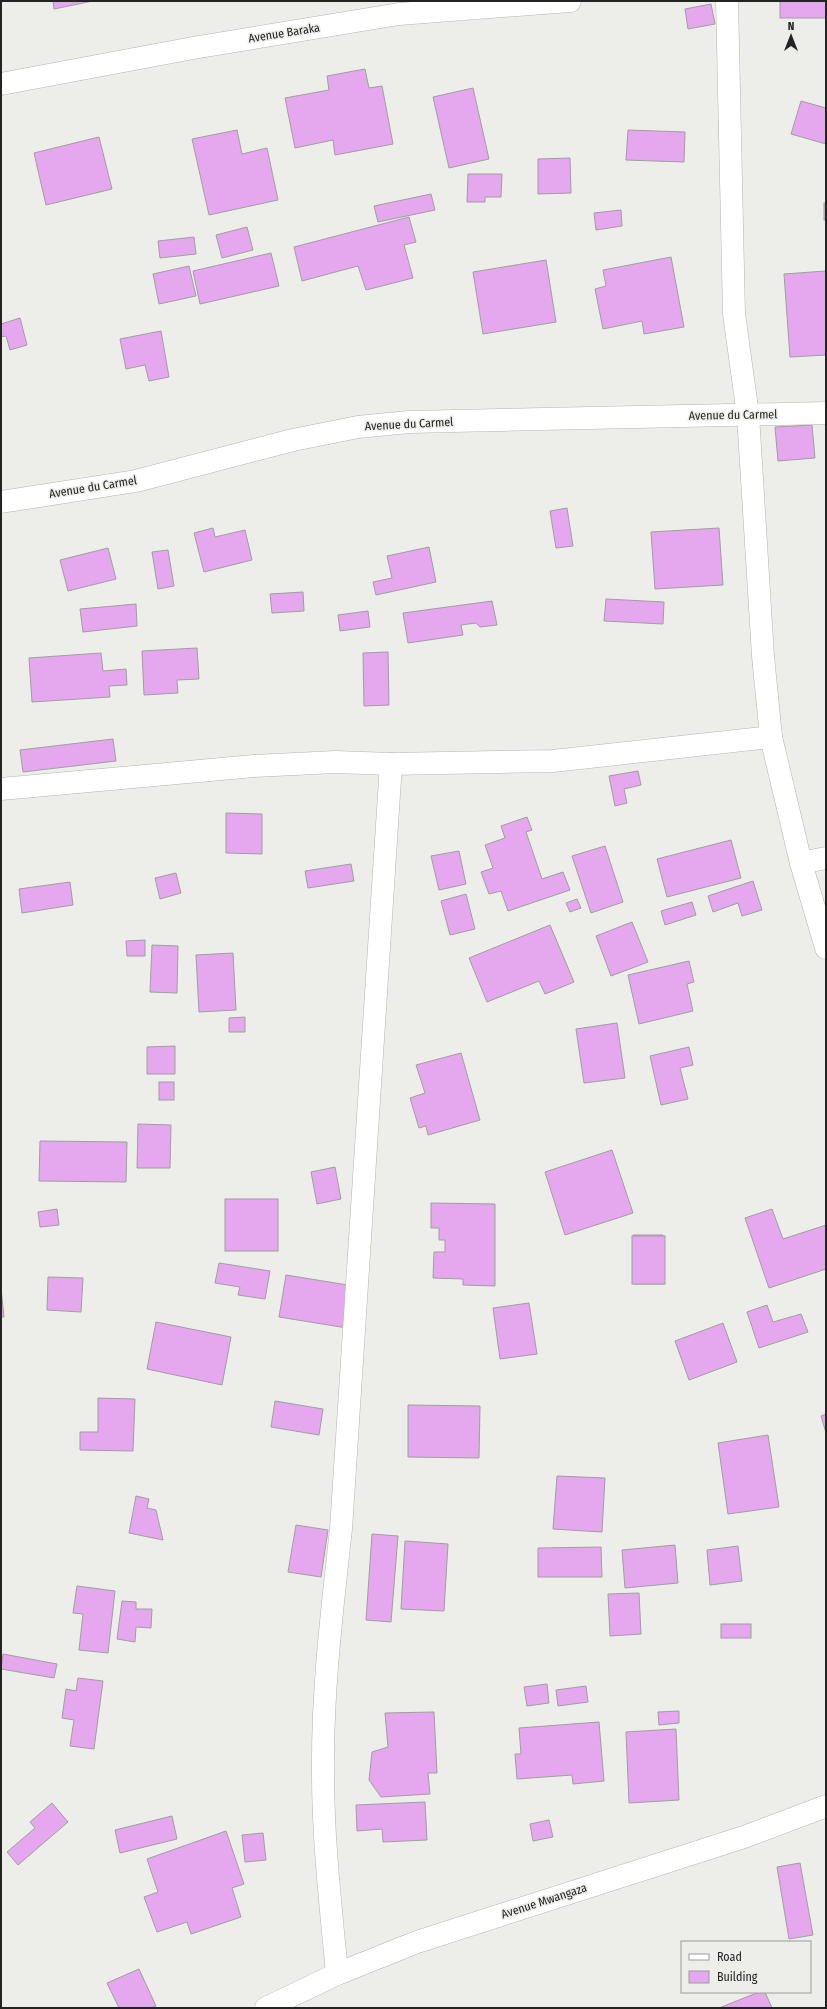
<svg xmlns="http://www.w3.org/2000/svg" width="827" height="2009" font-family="'Fira Sans Condensed',sans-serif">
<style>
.building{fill:#e5a8ee;stroke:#a09ea1}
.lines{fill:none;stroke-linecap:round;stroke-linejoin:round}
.minor-casing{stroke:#b6b5b2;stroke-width:23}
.minor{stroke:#fff;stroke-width:22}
.labels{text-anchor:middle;stroke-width:3;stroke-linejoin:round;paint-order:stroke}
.street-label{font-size:12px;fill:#232322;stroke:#ededea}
</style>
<rect width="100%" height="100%" fill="#ededea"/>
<g class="building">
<path d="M53 1H93L54 9Z"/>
<rect x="780" y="1" width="46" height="17"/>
<path d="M711 4 715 24 688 29 685 9Z"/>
<path d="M365 69 369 88 382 86 393 144 335 155 333 140 295 148 285 98 329 90 327 76Z"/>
<path d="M473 88 489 159 449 168 433 97Z"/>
<path d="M801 101 826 108V144L791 134Z"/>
<path d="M237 130 242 154 267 148 278 200 209 215 192 139Z"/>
<path d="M628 130 685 132 684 162 626 160Z"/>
<path d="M99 137 112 189 46 205 34 153Z"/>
<path d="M570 158 571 193 538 194V159Z"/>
<path d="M468 174H502L501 197H485V202H467Z"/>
<path d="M431 194 435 210 378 222 374 206Z"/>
<rect x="824" y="203" width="2" height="17"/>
<path d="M621 210 622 226 596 230 594 213Z"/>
<path d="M409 217 416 242 404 245 413 278 366 290 358 266 302 281 294 247Z"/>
<path d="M247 227 253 250 222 258 216 235Z"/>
<path d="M194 237 196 254 160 258 158 241Z"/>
<path d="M271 253 279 286 200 304 193 271Z"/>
<path d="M671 257 684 327 644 334 642 321 603 329 595 289 606 286 603 270Z"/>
<path d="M546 260 556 322 483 334 473 272Z"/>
<path d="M189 266 196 296 159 304 153 274Z"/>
<path d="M826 271V355L790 357 784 274Z"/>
<path d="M20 318 27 345 10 350 6 336 1 337V324Z"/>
<path d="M161 331 169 377 149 381 145 365 126 369 120 339Z"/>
<path d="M812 425 815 458 778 461 775 427Z"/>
<path d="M567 508 573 546 556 548 550 511Z"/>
<path d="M213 528 215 537 245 530 252 560 204 572 194 533Z"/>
<path d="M719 528 723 585 655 589 651 532Z"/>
<path d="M429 547 436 582 376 595 373 582 392 578 387 556Z"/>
<path d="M108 548 116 579 68 591 60 560Z"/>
<path d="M168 550 174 586 158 589 152 552Z"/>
<path d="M303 592 304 611 272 613 270 594Z"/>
<path d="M606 599 664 602 663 624 604 621Z"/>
<path d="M492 601 497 625 480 627 476 623 461 625 463 635 408 643 403 613Z"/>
<path d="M136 604 137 626 83 632 80 609Z"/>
<path d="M368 611 370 627 340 631 338 615Z"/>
<path d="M197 648 199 679 177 680 178 693 144 695 142 651Z"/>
<path d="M388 652 389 705 364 706 363 653Z"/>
<path d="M101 653 103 671 126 669 127 685 109 686 110 697 32 702 29 658Z"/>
<path d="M113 739 116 761 23 772 20 750Z"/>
<path d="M638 771 641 785 624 789 627 803 615 806 609 776Z"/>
<path d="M226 813 262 814V854L226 853Z"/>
<path d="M527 817 532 830 526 832 542 879 563 872 570 890 508 911 501 891 489 894 481 872 493 868 485 845 505 838 501 826Z"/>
<path d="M731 840 741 878 667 897 657 859Z"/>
<path d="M605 846 623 902 591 913 572 856Z"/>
<path d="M459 851 466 884 439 890 431 856Z"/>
<path d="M351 864 354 881 308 888 305 871Z"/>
<path d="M176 873 181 893 160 899 155 878Z"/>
<path d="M753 881 762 910 742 916 738 903 713 912 708 896Z"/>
<path d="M70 882 73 905 22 913 19 889Z"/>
<path d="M466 894 475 929 450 935 441 901Z"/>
<path d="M577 899 581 908 570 912 566 903Z"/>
<path d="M692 902 696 915 665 925 661 911Z"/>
<path d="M632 922 648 962 611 976 596 936Z"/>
<path d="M550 925 574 982 545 994 539 981 487 1002 469 958Z"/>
<path d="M145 940V956H127L126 941Z"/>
<path d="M152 945 178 946 177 993 150 992Z"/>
<path d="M233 953 236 1010 199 1012 196 955Z"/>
<path d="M689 961 694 982 687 984 693 1011 639 1024 628 975Z"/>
<path d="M245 1017V1032H229V1018Z"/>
<path d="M617 1023 625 1078 584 1083 576 1029Z"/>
<path d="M175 1046V1074H147V1047Z"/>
<path d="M689 1047 693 1065 680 1068 688 1099 661 1105 650 1056Z"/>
<path d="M461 1053 480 1120 428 1135 426 1126 419 1128 410 1098 425 1093 416 1065Z"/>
<rect x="159" y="1082" width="15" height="18"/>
<path d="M138 1124 171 1125 170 1168H137Z"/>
<path d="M40 1141 127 1142 126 1182 39 1181Z"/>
<path d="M612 1150 633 1213 565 1235 545 1172Z"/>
<path d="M335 1167 341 1199 317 1204 311 1172Z"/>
<rect x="225" y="1199" width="53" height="52"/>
<path d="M431 1203 495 1204V1286L463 1285V1279L433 1278 434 1252H445V1240H439V1228H431Z"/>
<path d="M57 1209 59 1225 40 1227 38 1212Z"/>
<path d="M772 1209 783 1239 826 1225V1269L769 1288 745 1218Z"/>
<path d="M633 1235H663L664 1284H634Z"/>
<rect x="632" y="1236" width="33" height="48"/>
<path d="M219 1263 270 1271 265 1299 238 1295 240 1287 215 1283Z"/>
<path d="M286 1275 354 1286 347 1328 279 1317Z"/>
<path d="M48 1277 83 1278 81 1312 47 1310Z"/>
<path d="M1 1288 4 1317H1Z"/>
<path d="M529 1303 537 1354 500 1359 493 1308Z"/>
<path d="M767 1305 773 1322 801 1314 808 1332 759 1348 747 1312Z"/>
<path d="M156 1322 231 1337 222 1385 147 1369Z"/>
<path d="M723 1323 737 1362 689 1380 675 1341Z"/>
<path d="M98 1398 135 1399 133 1451 80 1450V1432H98Z"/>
<path d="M275 1401 323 1409 319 1435 271 1427Z"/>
<path d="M408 1405 480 1406 479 1458 408 1457Z"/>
<path d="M826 1414V1433L821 1416Z"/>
<path d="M768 1435 779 1507 728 1514 718 1443Z"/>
<path d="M557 1476 605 1478 602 1532 553 1529Z"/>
<path d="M136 1496 149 1499 147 1508 156 1510 163 1540 129 1533Z"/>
<path d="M296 1525 328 1530 321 1577 288 1572Z"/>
<path d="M372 1534 398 1536 391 1622 366 1620Z"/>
<path d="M405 1541 448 1544 444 1611 401 1609Z"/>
<path d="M675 1545 678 1583 625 1588 622 1550Z"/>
<path d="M738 1546 742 1581 710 1585 707 1550Z"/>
<path d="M601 1547 602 1577H538V1548Z"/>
<path d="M77 1586 115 1591 108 1653 79 1650 83 1614 73 1613Z"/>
<path d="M639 1593 641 1634 610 1636 608 1594Z"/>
<path d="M122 1601 136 1602V1609H152L151 1628 136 1627 135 1642 117 1639Z"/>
<rect x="721" y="1624" width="30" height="14"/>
<path d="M3 1654 57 1664 54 1678 1 1669Z"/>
<path d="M78 1678 103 1681 94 1749 70 1746 74 1720 62 1718 66 1689 76 1691Z"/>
<path d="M547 1684 549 1703 527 1706 524 1687Z"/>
<path d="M586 1686 588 1702 558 1706 556 1690Z"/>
<path d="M679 1711V1723L659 1725 658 1712Z"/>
<path d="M434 1712 437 1773H428L430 1794 381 1797 369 1780 372 1752 388 1747 385 1713Z"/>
<path d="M599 1722 604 1781 573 1784 572 1775 517 1779 515 1754H521L519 1728Z"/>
<path d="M676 1729 679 1800 629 1803 626 1732Z"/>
<path d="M425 1802 427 1840 383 1842 382 1829 357 1831 356 1805Z"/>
<path d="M52 1803 68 1822 18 1865 7 1852 35 1828 30 1822Z"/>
<path d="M172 1816 177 1839 120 1853 115 1830Z"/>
<path d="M549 1820 553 1837 533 1841 530 1824Z"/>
<path d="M226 1831 244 1884 232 1888 241 1917 191 1934 187 1922 157 1932 144 1897 158 1892 147 1859Z"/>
<path d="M263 1833 266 1860 245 1862 242 1835Z"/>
<path d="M800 1863 813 1935 789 1939 777 1867Z"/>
<path d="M139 1969 156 2006 150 2008H119L107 1983Z"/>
<path d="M759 1992H765L772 2008H719Z"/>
</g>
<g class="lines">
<g class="minor-casing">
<g id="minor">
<path d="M727 1 734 314 748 415 763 656 771 737 801 863 826 948"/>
<path d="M1 84 193 48 399 14 570 1"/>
<path d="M1 502 136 481 293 440 358 427 409 422 826 413"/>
<path d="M1 789 254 766 335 762 391 764 553 761 771 737"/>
<path d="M801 863 826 858"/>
<path d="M337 1974C331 1908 323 1841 323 1774 322 1692 332 1610 341 1529L391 764"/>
<path d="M266 2008 337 1974 417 1942 744 1837 826 1806"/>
</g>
</g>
<use href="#minor" class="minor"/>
</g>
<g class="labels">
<g class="street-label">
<text transform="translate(284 33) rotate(-9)" y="4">Avenue Baraka</text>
<text transform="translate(733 415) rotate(-1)" y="4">Avenue du Carmel</text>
<text transform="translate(409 424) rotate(-3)" y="4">Avenue du Carmel</text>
<text transform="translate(93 487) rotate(-9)" y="4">Avenue du Carmel</text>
<text transform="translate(544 1901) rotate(-18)" y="4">Avenue Mwangaza</text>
</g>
</g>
<rect width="827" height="2009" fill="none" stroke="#232322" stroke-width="4"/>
<rect x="681" y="1941" width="130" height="52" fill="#ededea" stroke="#9c9c9a"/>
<rect x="689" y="1954" width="20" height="6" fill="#ffffff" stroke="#9c9c9a"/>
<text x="717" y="1961" font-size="12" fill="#232322">Road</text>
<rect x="689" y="1971" width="20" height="12" fill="#e5a8ee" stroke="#9c9c9a"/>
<text x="717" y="1981" font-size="12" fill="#232322">Building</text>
<g transform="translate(791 36)" stroke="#ededea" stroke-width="3" paint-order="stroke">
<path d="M0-3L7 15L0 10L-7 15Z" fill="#232322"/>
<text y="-6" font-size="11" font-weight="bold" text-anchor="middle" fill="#232322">N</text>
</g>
</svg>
